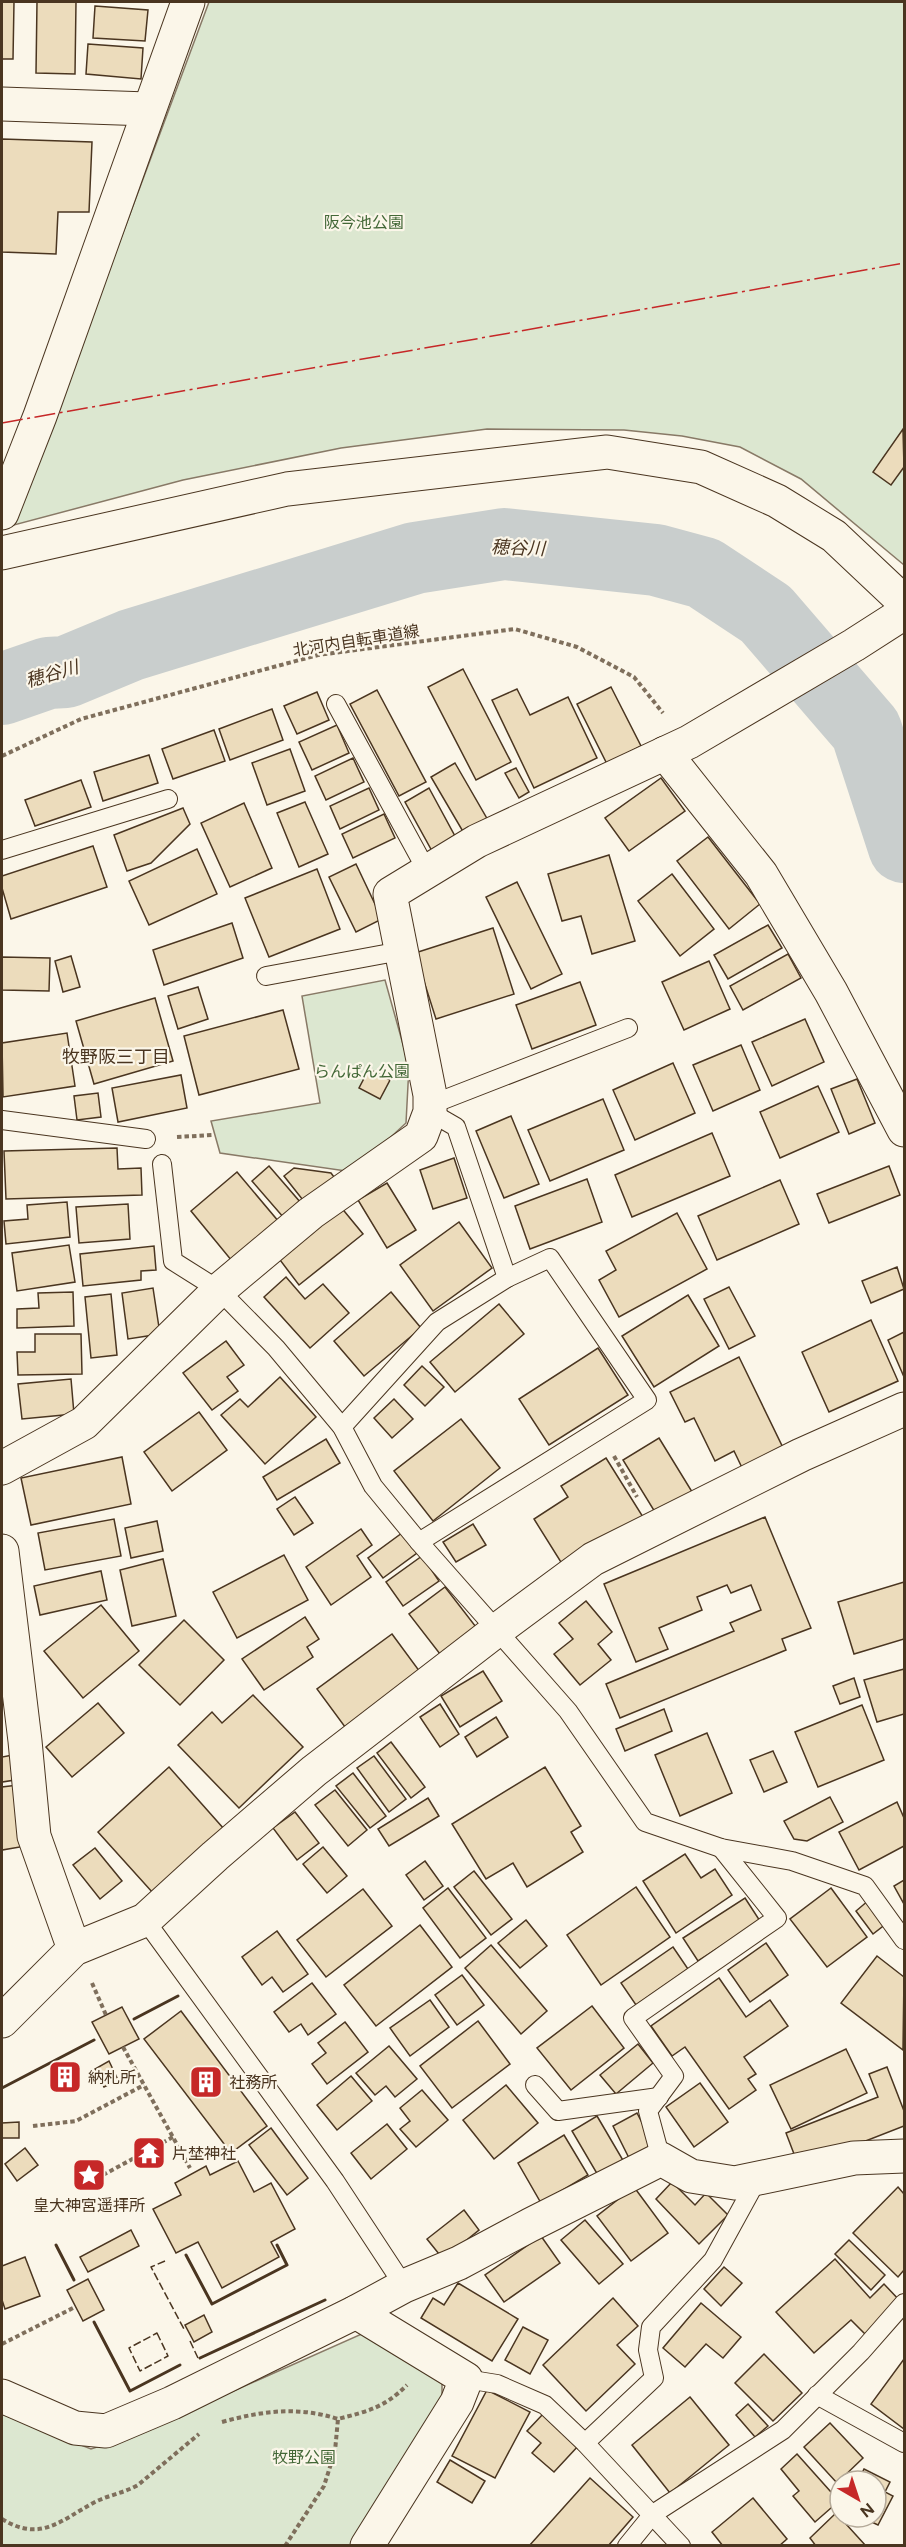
<svg xmlns="http://www.w3.org/2000/svg" width="906" height="2547" font-family="Figtree,'Noto Sans JP',sans-serif">
<style>
.green{fill:#dce7d0;stroke:#887966;stroke-width:1.5}
.lines{fill:none;stroke-linecap:round;stroke-linejoin:round}
.river{stroke:#c9cecd;stroke-width:72}
.building{fill:#ecdcbc;stroke:#4a3520;stroke-width:1.5}
.service-casing{stroke:#4a3520;stroke-width:20}
.minor-casing{stroke:#4a3520;stroke-width:35}
.path{stroke:#7f6f5c;stroke-width:4;stroke-dasharray:4.5 3;stroke-linecap:butt}
.service{stroke:#fbf6e9;stroke-width:18}
.minor{stroke:#fbf6e9;stroke-width:33}
.fence{stroke:#4a3520;stroke-width:1.5;stroke-dasharray:8 3;stroke-linecap:butt}
.wall{stroke:#4a3520;stroke-width:3}
.power{stroke:#c62828;stroke-width:1.5;stroke-dasharray:21 4.5 3 4.5;stroke-linecap:butt}
.labels{text-anchor:middle;stroke-width:4.5;stroke-linejoin:round;paint-order:stroke}
.park-label{font-size:16px;fill:#436837;stroke:#fbf6e9}
.street-label{font-size:16px;fill:#4a3520;stroke:#fbf6e9}
.poi-label{font-size:16px;fill:#4a3520;stroke:#fbf6e9;text-anchor:start}
.water-label{font-size:18px;font-style:italic;fill:#4a3520;stroke:#fbf6e9}
.neighbourhood-label{font-size:18px;fill:#4a3520;stroke:#fbf6e9}
</style>
<rect width="100%" height="100%" fill="#fbf6e9"/>
<g class="green">
<path d="M209 2H904V565L801 479 740 447 682 436 624 430 487 429 341 448 183 480 14 525Z"/>
<path d="M385 980 409 1066 406 1123 353 1172 220 1153 211 1121 320 1103 302 996Z"/>
<path d="M366 2332 442 2375V2399L353 2545H2V2414L91 2449 137 2434Z"/>
</g>
<g class="lines">
<path class="river" d="M2 689 48 673 66 672 131 645 415 558 504 544 656 560 704 573 766 614 866 730 904 847"/>
</g>
<g class="building">
<path d="M2 2H14L13 59H2Z"/>
<path d="M37 2H76L75 74 36 73Z"/>
<path d="M95 6 148 10 145 41 93 38Z"/>
<path d="M88 44 143 48 141 79 86 74Z"/>
<path d="M2 139 92 142 89 212H58L56 254 2 252Z"/>
<path d="M903 429 904 467 891 485 873 472Z"/>
<path d="M463 669 511 762 476 780 428 687Z"/>
<path d="M611 687 641 746 607 764 577 704Z"/>
<path d="M517 689 530 715 568 697 597 758 534 788 492 700Z"/>
<path d="M377 690 426 782 399 796 350 704Z"/>
<path d="M317 692 329 720 297 734 284 706Z"/>
<path d="M272 709 283 740 230 760 219 729Z"/>
<path d="M337 725 349 753 312 770 299 742Z"/>
<path d="M214 730 225 761 173 779 162 749Z"/>
<path d="M290 749 305 791 267 805 252 763Z"/>
<path d="M149 755 158 783 103 801 94 772Z"/>
<path d="M353 758 364 782 326 800 315 776Z"/>
<path d="M455 763 489 822 465 835 431 777Z"/>
<path d="M516 768 529 792 519 798 505 773Z"/>
<path d="M661 778 685 811 629 851 605 818Z"/>
<path d="M81 780 91 807 35 826 25 800Z"/>
<path d="M369 788 379 810 340 829 330 806Z"/>
<path d="M429 788 456 838 432 851 405 802Z"/>
<path d="M305 802 328 854 299 867 277 813Z"/>
<path d="M244 803 272 868 230 887 201 823Z"/>
<path d="M183 808 190 824 151 863 127 871 114 835Z"/>
<path d="M384 814 395 838 353 858 342 834Z"/>
<path d="M708 837 760 904 729 929 677 861Z"/>
<path d="M93 846 107 887 11 919 2 888V876Z"/>
<path d="M197 849 217 894 149 925 129 881Z"/>
<path d="M609 855 635 941 592 954 581 916 562 921 548 874Z"/>
<path d="M356 864 382 919 356 932 329 877Z"/>
<path d="M317 869 340 929 269 957 245 898Z"/>
<path d="M672 874 714 929 680 956 638 901Z"/>
<path d="M517 882 562 974 531 989 486 897Z"/>
<path d="M232 923 243 958 164 985 153 950Z"/>
<path d="M768 925 782 948 728 979 714 955Z"/>
<path d="M493 928 514 994 436 1019 415 953Z"/>
<path d="M788 954 801 978 743 1010 730 986Z"/>
<path d="M71 956 80 987 63 992 55 961Z"/>
<path d="M2 957 50 958 49 991 2 990Z"/>
<path d="M709 961 730 1009 684 1030 662 982Z"/>
<path d="M580 982 596 1025 532 1049 516 1005Z"/>
<path d="M198 987 208 1019 178 1029 168 996Z"/>
<path d="M155 998 173 1061 94 1084 76 1021Z"/>
<path d="M283 1010 299 1069 199 1095 184 1036Z"/>
<path d="M805 1019 824 1062 772 1086 752 1042Z"/>
<path d="M67 1033 75 1086 3 1097 2 1043Z"/>
<path d="M741 1045 760 1090 713 1111 693 1065Z"/>
<path d="M673 1063 695 1113 635 1140 613 1090Z"/>
<path d="M369 1069 390 1080 380 1099 359 1088Z"/>
<path d="M181 1075 187 1108 118 1122 112 1088Z"/>
<path d="M857 1079 875 1123 849 1134 831 1089Z"/>
<path d="M818 1086 839 1132 780 1158 760 1112Z"/>
<path d="M98 1093 101 1117 77 1120 74 1096Z"/>
<path d="M603 1099 624 1150 550 1181 528 1130Z"/>
<path d="M511 1116 539 1184 504 1198 476 1131Z"/>
<path d="M712 1133 730 1176 632 1217 615 1175Z"/>
<path d="M117 1148 118 1169 141 1168 142 1195 6 1199 4 1151Z"/>
<path d="M454 1158 467 1198 433 1209 420 1170Z"/>
<path d="M269 1166 301 1203 284 1218 252 1181Z"/>
<path d="M889 1166 900 1195 829 1223 817 1194Z"/>
<path d="M294 1168 331 1173 340 1185 310 1209 284 1176Z"/>
<path d="M237 1172 279 1222 232 1261 191 1211Z"/>
<path d="M587 1179 602 1222 530 1249 515 1206Z"/>
<path d="M780 1180 799 1224 717 1260 698 1216Z"/>
<path d="M387 1183 416 1230 387 1248 358 1200Z"/>
<path d="M67 1202 70 1237 6 1244 4 1221 28 1219 27 1205Z"/>
<path d="M128 1204 130 1239 79 1243 76 1207Z"/>
<path d="M340 1206 363 1234 299 1285 277 1256Z"/>
<path d="M677 1213 707 1269 619 1317 599 1280 616 1270 606 1251Z"/>
<path d="M459 1222 492 1268 433 1311 400 1265Z"/>
<path d="M69 1245 75 1282 17 1291 12 1253Z"/>
<path d="M154 1246 156 1270 141 1271V1280L83 1286 80 1254Z"/>
<path d="M897 1267 904 1289 871 1303 862 1281Z"/>
<path d="M286 1277 305 1299 323 1284 349 1313 310 1348 264 1297Z"/>
<path d="M729 1287 755 1336 729 1349 704 1299Z"/>
<path d="M153 1288 160 1334 128 1339 122 1293Z"/>
<path d="M73 1292 74 1326 17 1328V1309L39 1308 38 1293Z"/>
<path d="M391 1292 421 1328 364 1376 334 1341Z"/>
<path d="M111 1294 117 1355 91 1358 85 1297Z"/>
<path d="M688 1295 719 1346 654 1387 622 1336Z"/>
<path d="M499 1304 524 1334 455 1392 430 1362Z"/>
<path d="M871 1320 898 1381 829 1412 802 1352Z"/>
<path d="M904 1332V1377L888 1340Z"/>
<path d="M35 1334H81L82 1374 18 1375 17 1352H35Z"/>
<path d="M226 1341 244 1365 227 1377 238 1391 212 1410 183 1373Z"/>
<path d="M598 1348 628 1395 549 1445 519 1399Z"/>
<path d="M739 1357 787 1456 746 1476 734 1451 715 1461 694 1418 685 1422 670 1392Z"/>
<path d="M422 1366 444 1387 425 1406 404 1385Z"/>
<path d="M280 1377 316 1417 265 1464 221 1415 240 1399 248 1407Z"/>
<path d="M71 1379 74 1414 22 1419 18 1384Z"/>
<path d="M394 1399 413 1419 392 1438 374 1418Z"/>
<path d="M199 1412 227 1450 172 1491 144 1452Z"/>
<path d="M461 1419 500 1468 433 1521 394 1471Z"/>
<path d="M659 1438 694 1495 658 1517 623 1460Z"/>
<path d="M326 1439 340 1463 277 1500 263 1477Z"/>
<path d="M122 1457 131 1504 31 1525 21 1478Z"/>
<path d="M606 1458 643 1517 564 1567 534 1519 568 1497 561 1486Z"/>
<path d="M295 1497 313 1523 294 1535 277 1509Z"/>
<path d="M765 1517 811 1628 782 1639 786 1650 620 1718 606 1684 734 1631 730 1623 761 1610 751 1585 731 1593 727 1585 697 1597 702 1610 659 1628 668 1649 636 1662 604 1584Z"/>
<path d="M114 1519 121 1556 45 1570 38 1533Z"/>
<path d="M157 1521 163 1551 131 1558 125 1528Z"/>
<path d="M473 1524 486 1545 456 1562 443 1542Z"/>
<path d="M361 1529 372 1545 357 1556 371 1577 331 1605 306 1567Z"/>
<path d="M402 1533 417 1553 383 1578 368 1558Z"/>
<path d="M284 1555 308 1600 237 1638 213 1592Z"/>
<path d="M422 1556 439 1581 403 1606 386 1582Z"/>
<path d="M163 1559 176 1616 132 1626 120 1570Z"/>
<path d="M101 1571 107 1600 40 1615 34 1586Z"/>
<path d="M904 1582V1639L854 1654 838 1602Z"/>
<path d="M445 1587 476 1627 440 1654 409 1614Z"/>
<path d="M586 1601 612 1632 598 1644 611 1660 580 1685 554 1654 573 1639 559 1623Z"/>
<path d="M101 1605 139 1651 83 1698 44 1651Z"/>
<path d="M305 1617 319 1639 307 1647 313 1657 264 1690 242 1659Z"/>
<path d="M184 1620 224 1660 180 1705 139 1665Z"/>
<path d="M392 1634 423 1676 348 1731 317 1689Z"/>
<path d="M904 1669V1714L877 1722 864 1680Z"/>
<path d="M483 1671 502 1701 460 1727 441 1696Z"/>
<path d="M854 1678 860 1697 840 1704 833 1686Z"/>
<path d="M253 1695 303 1747 239 1808 178 1745 212 1712 222 1723Z"/>
<path d="M98 1703 124 1733 72 1777 46 1747Z"/>
<path d="M440 1704 459 1734 440 1747 420 1717Z"/>
<path d="M862 1705 884 1760 818 1787 795 1732Z"/>
<path d="M664 1709 672 1731 625 1751 616 1729Z"/>
<path d="M496 1717 508 1737 477 1757 465 1737Z"/>
<path d="M707 1733 732 1793 680 1816 655 1755Z"/>
<path d="M391 1742 425 1787 411 1798 377 1753Z"/>
<path d="M773 1751 787 1782 764 1792 750 1760Z"/>
<path d="M18 1754 21 1779 2 1782V1757Z"/>
<path d="M374 1756 406 1799 389 1812 357 1768Z"/>
<path d="M169 1767 224 1829 153 1893 98 1832Z"/>
<path d="M545 1767 581 1826 571 1832 583 1852 527 1887 513 1863 486 1879 452 1824Z"/>
<path d="M353 1773 386 1816 370 1828 336 1786Z"/>
<path d="M18 1785 26 1846 2 1850V1787Z"/>
<path d="M335 1790 367 1830 348 1846 315 1805Z"/>
<path d="M830 1797 843 1822 807 1841 794 1839 784 1821Z"/>
<path d="M428 1798 439 1816 389 1846 378 1829Z"/>
<path d="M897 1802 904 1818V1846L859 1870 839 1832Z"/>
<path d="M295 1812 319 1843 297 1860 273 1828Z"/>
<path d="M323 1847 347 1876 327 1893 303 1864Z"/>
<path d="M95 1848 122 1881 100 1899 73 1865Z"/>
<path d="M685 1854 701 1878 715 1869 732 1895 676 1933 643 1881Z"/>
<path d="M425 1861 443 1886 424 1900 406 1875Z"/>
<path d="M474 1871 512 1919 491 1935 454 1887Z"/>
<path d="M904 1880V1904L894 1886Z"/>
<path d="M636 1887 670 1937 601 1985 567 1935Z"/>
<path d="M448 1888 486 1938 460 1958 423 1908Z"/>
<path d="M831 1888 867 1937 827 1967 790 1919Z"/>
<path d="M363 1889 392 1926 326 1977 297 1940Z"/>
<path d="M745 1898 760 1921 698 1961 683 1938Z"/>
<path d="M869 1900 887 1923 873 1934 856 1911Z"/>
<path d="M526 1920 547 1946 520 1968 498 1943Z"/>
<path d="M420 1925 452 1967 376 2026 344 1985Z"/>
<path d="M277 1931 308 1974 283 1992 272 1977 262 1985 242 1957Z"/>
<path d="M766 1943 788 1975 750 2002 728 1970Z"/>
<path d="M491 1945 547 2011 521 2034 465 1968Z"/>
<path d="M673 1947 688 1969 636 2005 621 1983Z"/>
<path d="M877 1956 904 1977 903 2050 841 2003Z"/>
<path d="M462 1975 484 2005 457 2025 435 1995Z"/>
<path d="M719 1978 746 2017 770 2000 788 2026 744 2057 756 2074 748 2079 756 2090 729 2109 685 2047 672 2056 651 2026Z"/>
<path d="M312 1983 336 2014 308 2035 301 2024 289 2032 274 2012Z"/>
<path d="M430 2000 449 2027 410 2056 390 2028Z"/>
<path d="M592 2006 624 2048 571 2090 537 2048Z"/>
<path d="M122 2007 139 2039 109 2054 92 2022Z"/>
<path d="M181 2011 267 2126 231 2153 144 2039Z"/>
<path d="M478 2021 510 2064 452 2108 420 2066Z"/>
<path d="M345 2022 368 2052 327 2084 312 2064 326 2053 318 2043Z"/>
<path d="M638 2044 653 2063 616 2094 600 2075Z"/>
<path d="M389 2046 417 2079 395 2097 386 2086 375 2095 356 2073Z"/>
<path d="M846 2049 867 2093 791 2129 770 2085Z"/>
<path d="M109 2061 118 2080 104 2087 95 2069Z"/>
<path d="M887 2067 904 2111V2126L799 2167 786 2133 878 2097 869 2074Z"/>
<path d="M68 2068 74 2080 62 2086 56 2075Z"/>
<path d="M351 2076 372 2101 337 2130 317 2105Z"/>
<path d="M700 2083 728 2122 694 2147 666 2107Z"/>
<path d="M506 2085 538 2123 494 2159 463 2120Z"/>
<path d="M422 2090 448 2120 416 2147 400 2129 410 2121 400 2108Z"/>
<path d="M637 2113 655 2148 630 2160 613 2126Z"/>
<path d="M597 2116 624 2162 599 2177 572 2131Z"/>
<path d="M19 2122V2138H2V2123Z"/>
<path d="M387 2124 407 2149 371 2179 351 2153Z"/>
<path d="M271 2128 308 2178 287 2195 249 2145Z"/>
<path d="M564 2135 588 2175 541 2203 518 2163Z"/>
<path d="M25 2148 38 2165 17 2181 5 2164Z"/>
<path d="M238 2161 254 2192 271 2183 295 2229 271 2242 279 2257 222 2288 198 2242 176 2253 153 2209 181 2195 175 2183 206 2166 210 2175Z"/>
<path d="M672 2182 695 2205 706 2193 728 2215 699 2244 656 2199Z"/>
<path d="M634 2187 668 2233 631 2261 597 2216Z"/>
<path d="M898 2187 904 2194V2270L898 2277 853 2233Z"/>
<path d="M464 2210 479 2230 443 2259 427 2239Z"/>
<path d="M585 2220 623 2264 599 2284 561 2240Z"/>
<path d="M131 2230 139 2246 88 2272 80 2257Z"/>
<path d="M541 2236 560 2263 504 2302 485 2275Z"/>
<path d="M849 2240 885 2275 871 2290 835 2254Z"/>
<path d="M25 2257 40 2296 5 2309 2 2300V2266Z"/>
<path d="M835 2259 870 2298 884 2284 901 2302 865 2334 851 2320 814 2353 776 2312Z"/>
<path d="M724 2267 742 2283 721 2306 704 2289Z"/>
<path d="M88 2279 104 2310 83 2321 67 2290Z"/>
<path d="M458 2283 518 2319 492 2361 421 2318 433 2298 444 2305Z"/>
<path d="M613 2298 638 2326 617 2345 635 2364 586 2411 543 2365Z"/>
<path d="M701 2303 741 2337 723 2358 706 2344 685 2367 663 2348Z"/>
<path d="M204 2315 212 2332 194 2342 185 2325Z"/>
<path d="M523 2327 548 2340 530 2374 505 2360Z"/>
<path d="M764 2354 802 2393 773 2421 735 2383Z"/>
<path d="M904 2359V2429L871 2404Z"/>
<path d="M487 2390 530 2412 495 2478 452 2456Z"/>
<path d="M690 2397 729 2445 670 2493 632 2445Z"/>
<path d="M748 2404 768 2426 755 2437 736 2415Z"/>
<path d="M543 2414 579 2445 554 2472 532 2453 541 2443 527 2431Z"/>
<path d="M830 2423 863 2458 837 2483 804 2447Z"/>
<path d="M797 2454 839 2501 815 2522 793 2496 799 2491 781 2469Z"/>
<path d="M450 2460 485 2481 472 2503 437 2482Z"/>
<path d="M864 2469 890 2482 885 2492 893 2496 878 2525 861 2517H876V2481H858Z"/>
<path d="M590 2478 633 2517 608 2546H529Z"/>
<path d="M753 2498 787 2539 779 2546H723L712 2532Z"/>
<path d="M836 2513 866 2546H816L810 2538Z"/>
</g>
<g class="lines">
<g class="service-casing">
<g id="service">
<path d="M336 704 427 871"/>
<path d="M2 850 168 799"/>
<path d="M266 976 401 951"/>
<path d="M430 1105 628 1028"/>
<path d="M430 1112 456 1127 507 1278"/>
<path d="M2 1120 146 1139"/>
<path d="M162 1164 173 1261 219 1290 276 1348 342 1427 373 1486 419 1542 568 1711 645 1822 721 1848 792 1861 865 1886 904 1940"/>
<path d="M342 1427 437 1322 507 1278 550 1258 647 1400 419 1542"/>
<path d="M145 1920 335 2181 404 2286"/>
<path d="M535 2085 558 2111 659 2097"/>
<path d="M661 2159 648 2111 674 2076 633 2018 777 1918 721 1848"/>
<path d="M466 2379 497 2384 545 2405 585 2443 681 2546"/>
<path d="M817 2395 904 2443"/>
<path d="M585 2443 654 2378 648 2350 651 2327 713 2260 758 2178"/>
<path d="M627 2546 653 2514 783 2430 861 2352 904 2303"/>
</g>
</g>
<g class="minor-casing">
<g id="minor">
<path d="M2 104 148 109"/>
<path d="M2 513 40 416 188 2"/>
<path d="M2 553 287 489 607 452 701 467 777 501 834 536 904 602"/>
<path d="M665 753 761 874 831 992 904 1130"/>
<path d="M2 1468 84 1423 219 1290 311 1213 421 1136 430 1112V1095L390 894 477 841 689 742 854 645 904 613"/>
<path d="M2 1551 25 1741 34 1836 74 1949"/>
<path d="M2 2021 74 1949 145 1920 215 1856 314 1771 497 1630 593 1559 801 1455 904 1409"/>
<path d="M356 2312 466 2379 457 2402 367 2546"/>
<path d="M2 2396 75 2428 106 2431 172 2403 356 2312 404 2286 459 2263 530 2225 661 2159 691 2176 735 2183 854 2158 904 2156"/>
</g>
</g>
<g class="path">
<path d="M2 756 81 719 318 655 515 629 577 647 634 677 663 713"/>
<path d="M177 1137 212 1135"/>
<path d="M614 1456 637 1497"/>
<path d="M92 1983 106 2015"/>
<path d="M123 2047 190 2168"/>
<path d="M33 2126 76 2121 144 2085"/>
<path d="M103 2175 173 2137"/>
<path d="M2 2344 75 2307"/>
<path d="M222 2422C262 2411 298 2406 338 2419"/>
<path d="M2 2519C41 2543 61 2520 95 2502 109 2495 124 2493 138 2485L199 2434"/>
<path d="M285 2546 324 2486 335 2451 338 2419C368 2411 384 2408 407 2385"/>
</g>
<use href="#service" class="service"/>
<use href="#minor" class="minor"/>
<g class="fence">
<path d="M165 2261 151 2267 184 2329"/>
<path d="M157 2333 168 2356 140 2371 129 2348Z"/>
<path d="M190 2341 198 2358"/>
</g>
<g class="wall">
<path d="M134 2019 178 1996"/>
<path d="M2 2088 94 2040"/>
<path d="M56 2245 74 2280"/>
<path d="M186 2255 212 2304 287 2265 277 2245"/>
<path d="M94 2322 130 2391 180 2365"/>
<path d="M200 2358 325 2300"/>
</g>
<path class="power" d="M2 423 904 263"/>
</g>
<defs>
<g id="building-square" transform="scale(1.725)"><rect x="-9" y="-9" width="18" height="18" rx="4" fill="#c62828" stroke="#fbf6e9"/><path d="M-4-6H4V6H1V3H-1V6H-4ZM-2.5-4.3h1.7v1.8h-1.7ZM.8-4.3h1.7v1.8H.8ZM-2.5-1h1.7V.8h-1.7ZM.8-1h1.7V.8H.8Z" fill="#fff"/></g>
<g id="temple-square" transform="scale(1.725)"><rect x="-9" y="-9" width="18" height="18" rx="4" fill="#c62828" stroke="#fbf6e9"/><path d="M0-6L5-2H3V0L6.5 2.5H4V6H1.5V3h-3V6H-4V2.5H-6.5L-3 0V-2H-5Z" fill="#fff"/></g>
<g id="sight-square" transform="scale(1.725)"><rect x="-9" y="-9" width="18" height="18" rx="4" fill="#c62828" stroke="#fbf6e9"/><path d="M0-6L1.8-2.2L6-1.7L2.9 1.2L3.7 5.4L0 3.3L-3.7 5.4L-2.9 1.2L-6-1.7L-1.8-2.2Z" fill="#fff"/></g>
</defs>
<g fill-rule="evenodd">
<use href="#building-square" x="65" y="2077"/>
<use href="#building-square" x="206" y="2082"/>
<use href="#temple-square" x="149" y="2153"/>
<use href="#sight-square" x="89" y="2175"/>
</g>
<g class="labels">
<g class="park-label">
<text x="364" y="228">阪今池公園</text>
<text x="362" y="1077">らんぱん公園</text>
<text x="304" y="2463">牧野公園</text>
</g>
<g class="street-label">
<text transform="translate(356 640) rotate(-9)" y="6">北河内自転車道線</text>
</g>
<g class="poi-label">
<text x="88" y="2083">納札所</text>
<text x="229" y="2088">社務所</text>
<text x="172" y="2159">片埜神社</text>
<text x="89" y="2211" text-anchor="middle">皇大神宮遥拝所</text>
</g>
<g class="water-label">
<text transform="translate(518 548) rotate(2)" y="6">穂谷川</text>
<text transform="translate(52 674) rotate(-16)" y="6">穂谷川</text>
</g>
<g class="neighbourhood-label">
<text x="116" y="1063">牧野阪三丁目</text>
</g>
</g>
<rect width="906" height="2547" fill="none" stroke="#4a3520" stroke-width="6"/>
<g transform="translate(858 2499) rotate(141)"><circle r="28" fill="#fbf6e9" stroke="#b4a999" stroke-width="1.5"/>
<path d="M0-4.5L10 22L0 15L-10 22Z" fill="#c62828"/>
<text y="-9" font-size="16" font-weight="bold" text-anchor="middle" fill="#4a3520">N</text>
</g>
</svg>
